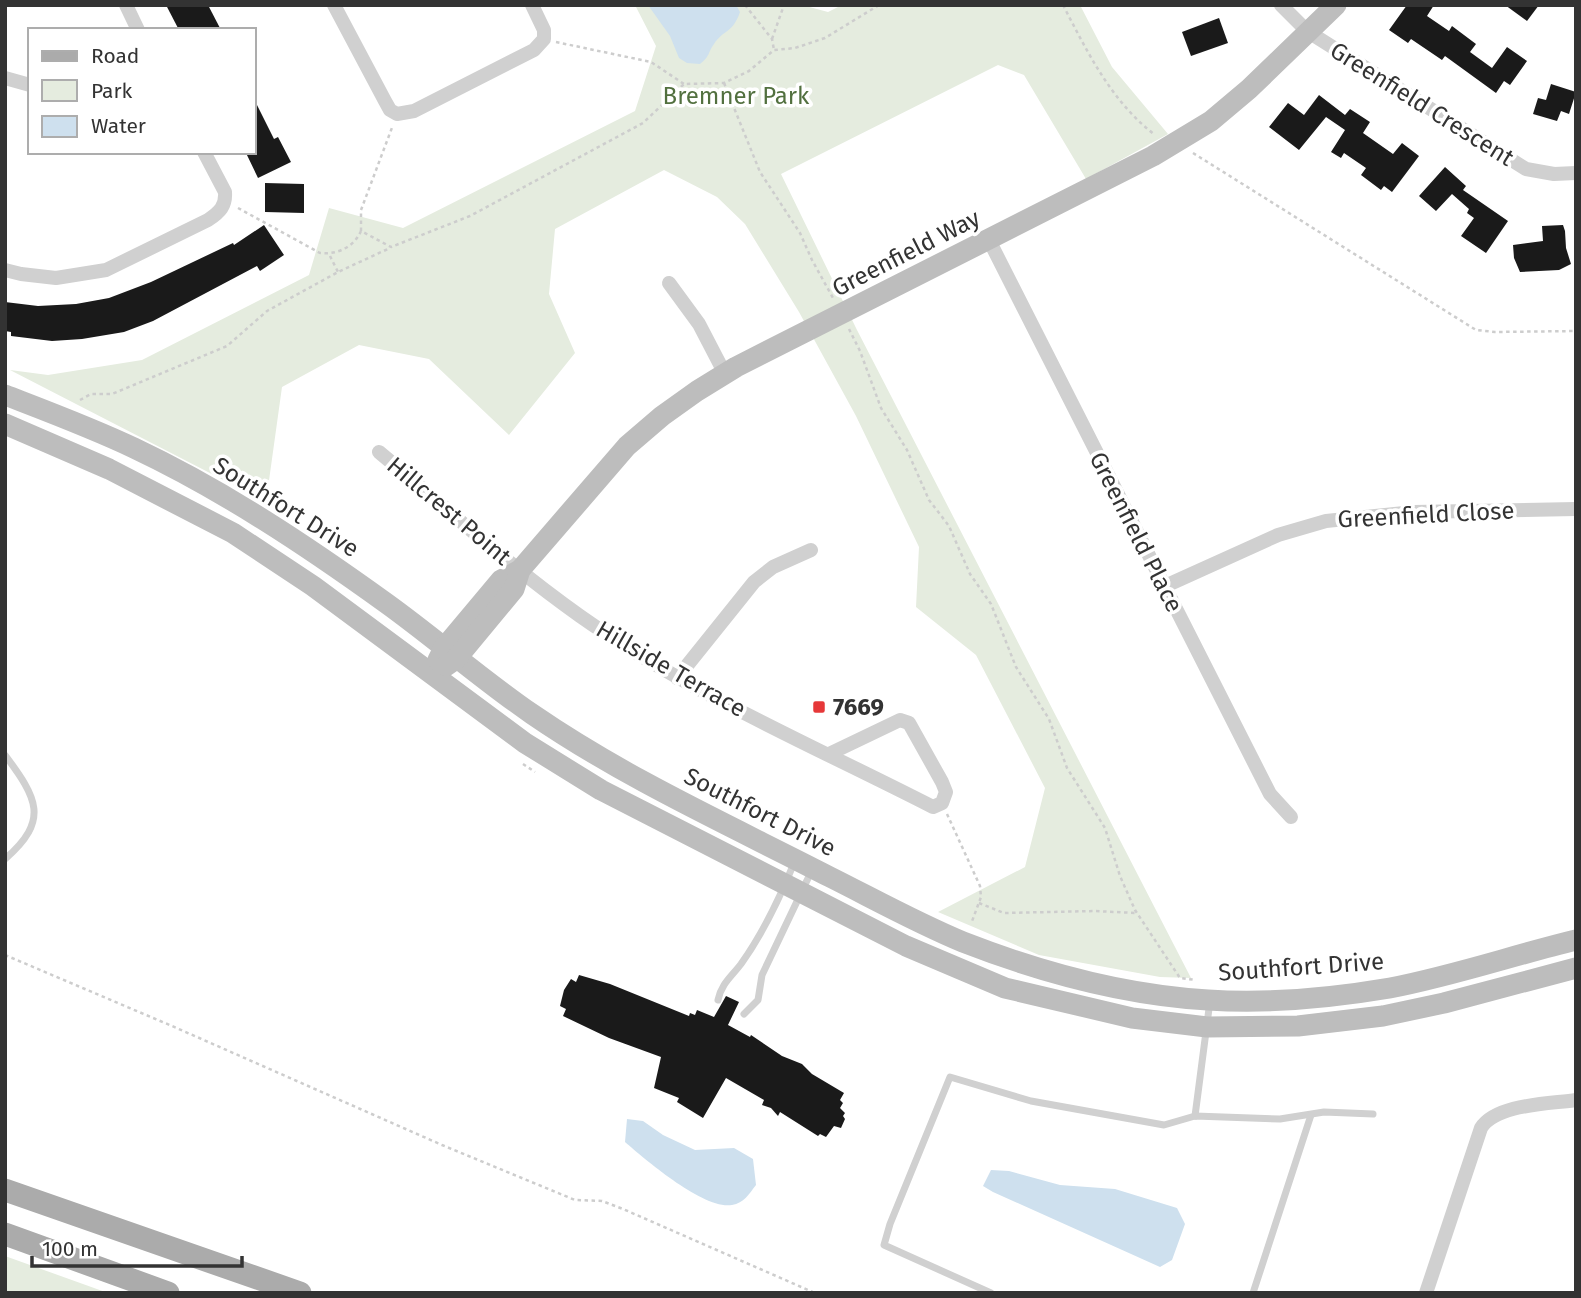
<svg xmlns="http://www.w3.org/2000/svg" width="1581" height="1298" font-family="'Fira Sans',sans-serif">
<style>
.green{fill:#e5ecdf}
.water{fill:#cee0ee}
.building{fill:#1a1a1a}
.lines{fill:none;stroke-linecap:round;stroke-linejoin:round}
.path{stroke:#cdcdcd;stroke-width:2.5;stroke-dasharray:3.5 3.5;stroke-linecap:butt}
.lane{stroke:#d0d0d0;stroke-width:7}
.street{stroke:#d0d0d0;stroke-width:14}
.secondary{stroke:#bdbdbd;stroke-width:21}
.primary{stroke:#ababab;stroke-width:23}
.poi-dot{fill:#e63839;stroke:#fff;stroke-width:2.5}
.labels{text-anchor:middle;stroke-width:7;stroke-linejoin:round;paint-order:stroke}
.park-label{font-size:24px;fill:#52703f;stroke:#fff}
.street-label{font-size:24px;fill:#333;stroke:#fff}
.poi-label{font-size:24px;font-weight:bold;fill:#333;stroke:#fff;text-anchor:start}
</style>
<rect width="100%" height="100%" fill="#fff"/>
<g class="green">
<path d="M635 5H802L828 12 842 5H1080L1112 67 1168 134 1086 179 1024 75 998 65 781 174 857 330 1191 978 1160 977 1039 955 938 912 1025 867 1045 788 976 655 916 607 919 547 856 416 799 312 745 224 717 197 664 170 555 229 549 294 575 353 509 435 429 359 359 345 282 387 266 502 10 370 48 375 142 360 309 275 329 208 403 228 635 111 656 46Z"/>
<path d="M5 1256 108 1293H5Z"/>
</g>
<g class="water">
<path d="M648 5H736L740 12C733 33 723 30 714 44 707 54 711 55 700 64L687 63 679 58 670 36Z"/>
<path d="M627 1119 643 1121 663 1135 695 1150 734 1148 753 1159 756 1185C749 1194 744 1203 732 1205 704 1210 646 1160 625 1142Z"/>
<path d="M991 1170 1009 1171 1060 1185 1115 1189 1177 1208 1185 1224 1172 1260 1160 1267 993 1192 983 1186Z"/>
</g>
<g class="building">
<path d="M166 5H208L221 30H179Z"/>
<path d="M1407 5H1434L1427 16 1449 31 1452 26 1476 44 1470 52 1492 68 1507 47 1527 61 1510 85 1504 81 1496 93 1445 56 1442 60 1411 39 1408 43 1389 30Z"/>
<path d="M1505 5H1539L1527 21Z"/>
<path d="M1219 18 1228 43 1191 56 1182 32Z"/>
<path d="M1551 84 1576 92 1569 114 1561 111 1557 121 1533 114 1538 98 1546 100Z"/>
<path d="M1319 95 1345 115 1350 109 1370 122 1363 133 1393 154 1402 143 1419 156 1392 192 1384 186 1381 190 1361 175 1366 168 1344 153 1341 158 1331 152 1345 130 1326 117 1299 150 1269 127 1288 103 1304 115Z"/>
<path d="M254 99 274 139 278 137 291 162 258 178 246 153 254 152Z"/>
<path d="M1445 167 1466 186 1463 190 1508 221 1486 253 1461 236 1474 218 1467 213 1469 209 1452 194 1436 211 1419 196Z"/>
<path d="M265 183 304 184V213L265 212Z"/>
<path d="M264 225 284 255 260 271 257 266 153 321 124 332 82 339 52 341 11 336V332L5 331V302L38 306 76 304 109 298 151 282 233 243 234 245Z"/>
<path d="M1563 225 1565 231 1566 248 1571 264 1559 270 1520 272 1514 258 1513 245 1543 241 1542 226Z"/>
<path d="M579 975 610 984 689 1016 690 1013 695 1015 697 1010 714 1017 726 996 739 1002 728 1025 750 1037 751 1035 782 1056 802 1064 812 1074 844 1093 840 1100 843 1103 840 1108 845 1113 843 1116 845 1119 841 1128 834 1126 826 1137 820 1134 818 1136 780 1112 778 1116 771 1108 762 1105 764 1100 726 1078 703 1118 677 1102 679 1098 654 1088 661 1057 609 1038 563 1016 566 1009 560 1006 564 990 571 979 576 982Z"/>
</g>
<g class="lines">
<g class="path">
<path d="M745 5 772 39 774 50"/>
<path d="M1063 5C1088 53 1111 101 1155 135"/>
<path d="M772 39 784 5"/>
<path d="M556 42 651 62 684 84"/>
<path d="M724 83 760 172 800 233 812 260 833 298"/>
<path d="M1193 153 1476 330 1495 332 1576 331"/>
<path d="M238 208 320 253C337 255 354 247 361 231L391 247 470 216 643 123 684 84 724 83 749 71 774 50 795 48 825 38 879 5"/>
<path d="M361 231V210L393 125"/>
<path d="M330 256 338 272"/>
<path d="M849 329 860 351 881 408 907 450 929 500 949 526 970 574 991 604 1016 667 1049 719 1067 768 1105 828 1120 876 1135 910 1180 978 1196 980"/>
<path d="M80 400 91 394H112L227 346 267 311 338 272 390 248"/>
<path d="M523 764 535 772"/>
<path d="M947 814 980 886 981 897 971 924"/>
<path d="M979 903 1004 913 1095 911 1137 913"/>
<path d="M5 955 172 1026 442 1145 575 1200 602 1201 623 1209 815 1293"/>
</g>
<g class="lane">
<path d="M5 755C37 798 50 820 5 859"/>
<path d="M718 1000C721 984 732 976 741 964 761 936 781 895 794 863"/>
<path d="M744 1014 758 1000 762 975 811 872"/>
<path d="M1195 1116 1210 1001"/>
<path d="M991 1293 884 1245 890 1224 950 1077 1031 1101 1164 1125 1195 1116 1280 1119 1324 1112 1373 1114"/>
<path d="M1253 1293 1311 1115"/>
</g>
<g class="street">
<path d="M126 5 138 30"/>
<path d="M334 5 385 101 390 110 397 114 414 111 534 50 544 39V30L532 5"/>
<path d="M1281 5 1307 31 1526 169 1554 174 1576 173"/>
<path d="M5 78 30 85"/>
<path d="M989 240 1270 794 1291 817"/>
<path d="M5 270 21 274 56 278 106 270 208 220C220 212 226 206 225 192L204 152"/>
<path d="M669 283 699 324 725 374"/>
<path d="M379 452C445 507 509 566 580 616 689 693 814 746 933 807L942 803 946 792 942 782 909 723 900 720 829 754"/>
<path d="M1163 587 1278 535 1326 521 1414 512 1576 509"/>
<path d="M677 678 754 582 773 567 811 550"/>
<path d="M1426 1293 1481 1128C1496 1104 1549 1104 1576 1100"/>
</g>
<g class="secondary">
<path d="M5 395C49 412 92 428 134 448 223 490 307 546 386 603 436 639 481 679 532 714 625 778 729 825 830 877 874 899 917 923 963 942 1040 972 1124 995 1208 1000 1268 1004 1331 998 1390 988 1453 976 1514 955 1576 940"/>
<path d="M5 424 109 469 233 533 313 586 525 743 601 790 906 946 1005 988 1132 1018 1207 1027 1298 1026 1383 1016 1444 1003 1576 968"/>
<path d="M438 660 444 648 501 580 520 570"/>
<path d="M446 666 456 659 514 589 520 570 627 446 662 416 697 391 736 367 1153 156 1211 121 1249 89 1336 5"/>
</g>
<g class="primary">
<path d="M5 1190 300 1293"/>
<path d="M5 1234 168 1293"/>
</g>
</g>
<rect class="poi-dot" x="812" y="700" width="14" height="14" rx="3.5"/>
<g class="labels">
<g class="park-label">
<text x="736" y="104">Bremner Park</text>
</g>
<g class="street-label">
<text transform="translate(1422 104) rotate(32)" y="8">Greenfield Crescent</text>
<text transform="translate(906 253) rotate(-27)" y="8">Greenfield Way</text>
<text transform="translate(286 507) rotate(32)" y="8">Southfort Drive</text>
<text transform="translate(449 511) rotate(40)" y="8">Hillcrest Point</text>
<text transform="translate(1426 515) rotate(-3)" y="8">Greenfield Close</text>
<text transform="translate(1136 532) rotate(63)" y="8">Greenfield Place</text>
<text transform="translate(671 669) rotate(30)" y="8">Hillside Terrace</text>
<text transform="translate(760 812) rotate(27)" y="8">Southfort Drive</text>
<text transform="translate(1301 967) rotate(-4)" y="8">Southfort Drive</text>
</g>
<g class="poi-label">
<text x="833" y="715">7669</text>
</g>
</g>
<rect width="1581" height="1298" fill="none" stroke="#333333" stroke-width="14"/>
<rect x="28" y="28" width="228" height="126" fill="#ffffff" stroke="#adadad" stroke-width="2"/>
<rect x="42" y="51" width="35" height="10" fill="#ababab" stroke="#adadad" stroke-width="2"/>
<text x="91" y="63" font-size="21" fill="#333333">Road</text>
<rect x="42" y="80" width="35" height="21" fill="#e5ecdf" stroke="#adadad" stroke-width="2"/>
<text x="91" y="98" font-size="21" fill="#333333">Park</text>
<rect x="42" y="116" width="35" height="21" fill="#cee0ee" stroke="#adadad" stroke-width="2"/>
<text x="91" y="133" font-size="21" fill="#333333">Water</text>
<path d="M32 1256v10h210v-10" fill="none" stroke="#333333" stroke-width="3.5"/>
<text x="42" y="1256" font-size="21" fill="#333333" stroke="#ffffff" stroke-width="5" paint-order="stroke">100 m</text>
</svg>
